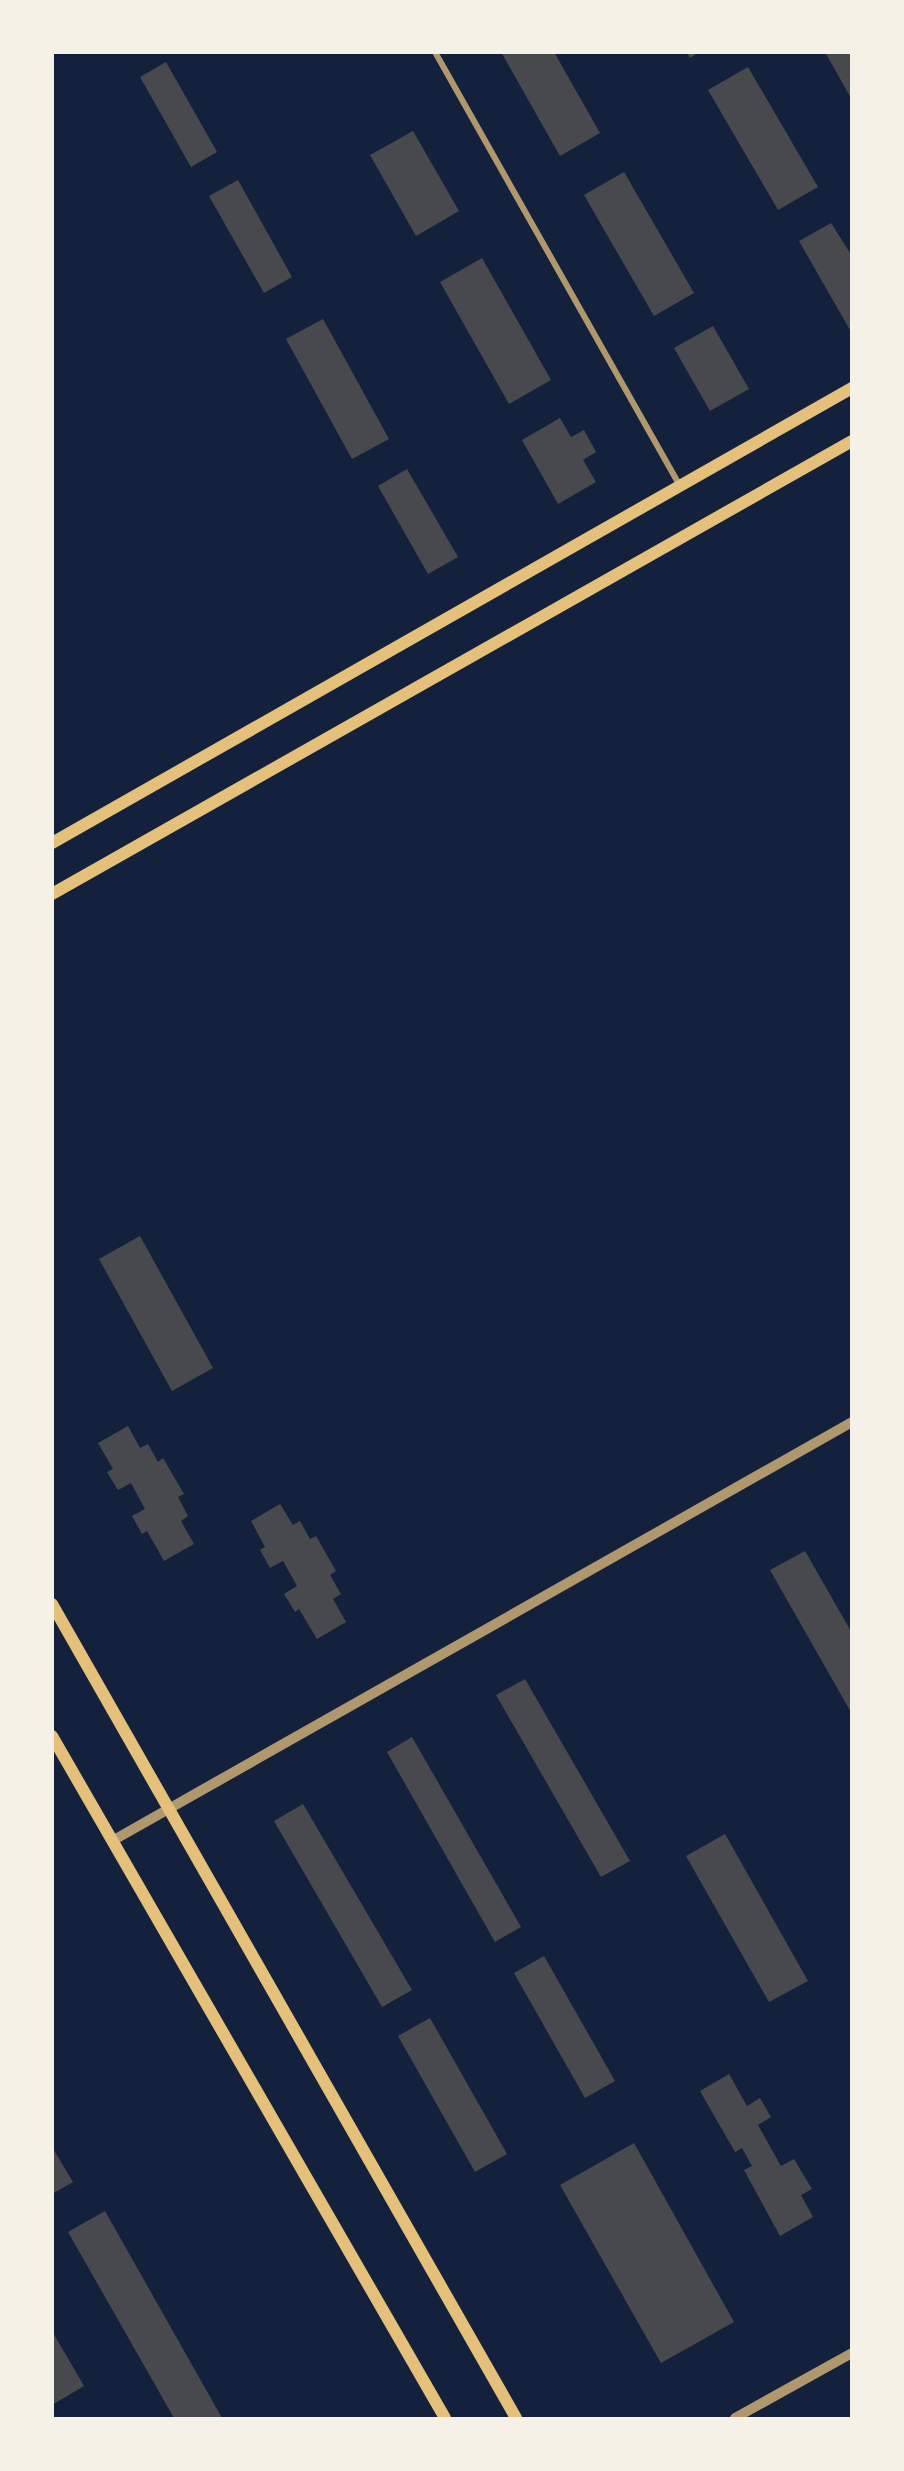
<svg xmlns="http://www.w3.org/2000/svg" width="904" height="2471" font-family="'Titillium Web',sans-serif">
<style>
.building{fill:#48494c}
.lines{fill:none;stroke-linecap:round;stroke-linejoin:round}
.minor{stroke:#b1986c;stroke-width:6}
.tertiary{stroke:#b1986c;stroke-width:10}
.secondary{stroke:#e5c07b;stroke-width:12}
</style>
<rect width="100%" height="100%" fill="#14213d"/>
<g class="building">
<path d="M501 52H554L600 133 560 156Z"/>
<path d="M687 52H699L690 58Z"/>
<path d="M825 52H852V100Z"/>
<path d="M166 62 217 152 191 167 140 77Z"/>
<path d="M748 67 818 187 778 210 708 90Z"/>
<path d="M413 131 459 211 416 236 370 155Z"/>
<path d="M624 172 694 293 654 316 584 195Z"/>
<path d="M238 180 292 277 264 293 209 196Z"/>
<path d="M831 223 852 256 850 330 799 241Z"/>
<path d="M482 258 551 380 509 404 440 282Z"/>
<path d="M323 319 389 439 352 459 286 339Z"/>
<path d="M713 326 749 389 710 411 674 348Z"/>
<path d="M560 418 571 437 584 430 596 452 583 460 596 482 558 504 522 440Z"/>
<path d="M407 469 458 557 428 574 378 486Z"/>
<path d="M140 1236 213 1368 172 1391 99 1259Z"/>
<path d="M128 1426 140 1448 148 1444 158 1462 163 1458 184 1494 178 1497 188 1516 181 1521 194 1544 164 1561 147 1531 142 1534 132 1516 145 1509 131 1483 118 1490 107 1472 113 1469 98 1443Z"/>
<path d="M280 1504 293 1525 300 1521 310 1539 316 1536 336 1571 330 1575 341 1594 333 1599 346 1622 317 1639 299 1609 295 1612 284 1594 297 1586 283 1561 270 1568 260 1550 265 1547 251 1521Z"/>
<path d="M805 1551 852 1633V1714L770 1570Z"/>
<path d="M525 1679 630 1861 601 1877 496 1695Z"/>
<path d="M412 1737 521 1927 495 1942 387 1752Z"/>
<path d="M303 1804 412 1990 382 2007 274 1821Z"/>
<path d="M725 1834 808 1981 769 2002 686 1856Z"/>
<path d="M544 1956 615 2081 585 2098 514 1973Z"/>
<path d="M430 2018 507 2154 475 2172 398 2036Z"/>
<path d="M729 2074 747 2106 760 2098 771 2117 758 2125 781 2166 794 2159 812 2189 801 2195 813 2217 780 2236 744 2170 752 2166 742 2148 735 2152 700 2091Z"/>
<path d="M634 2143 734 2322 661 2363 560 2185Z"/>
<path d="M52 2147 73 2182 52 2194Z"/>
<path d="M105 2211 222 2418H174L68 2232Z"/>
<path d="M52 2331 84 2386 52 2405Z"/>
</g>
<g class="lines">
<path class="minor" d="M435 52 680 486"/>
<g class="tertiary">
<path d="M112 1841 852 1422"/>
<path d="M735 2418 852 2353"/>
</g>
<g class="secondary">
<path d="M52 843 852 388"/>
<path d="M52 894 852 441"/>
<path d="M52 1604 516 2418"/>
<path d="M52 1736 445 2418"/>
</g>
</g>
<rect width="904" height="2471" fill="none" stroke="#f6f1e7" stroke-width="108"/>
</svg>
